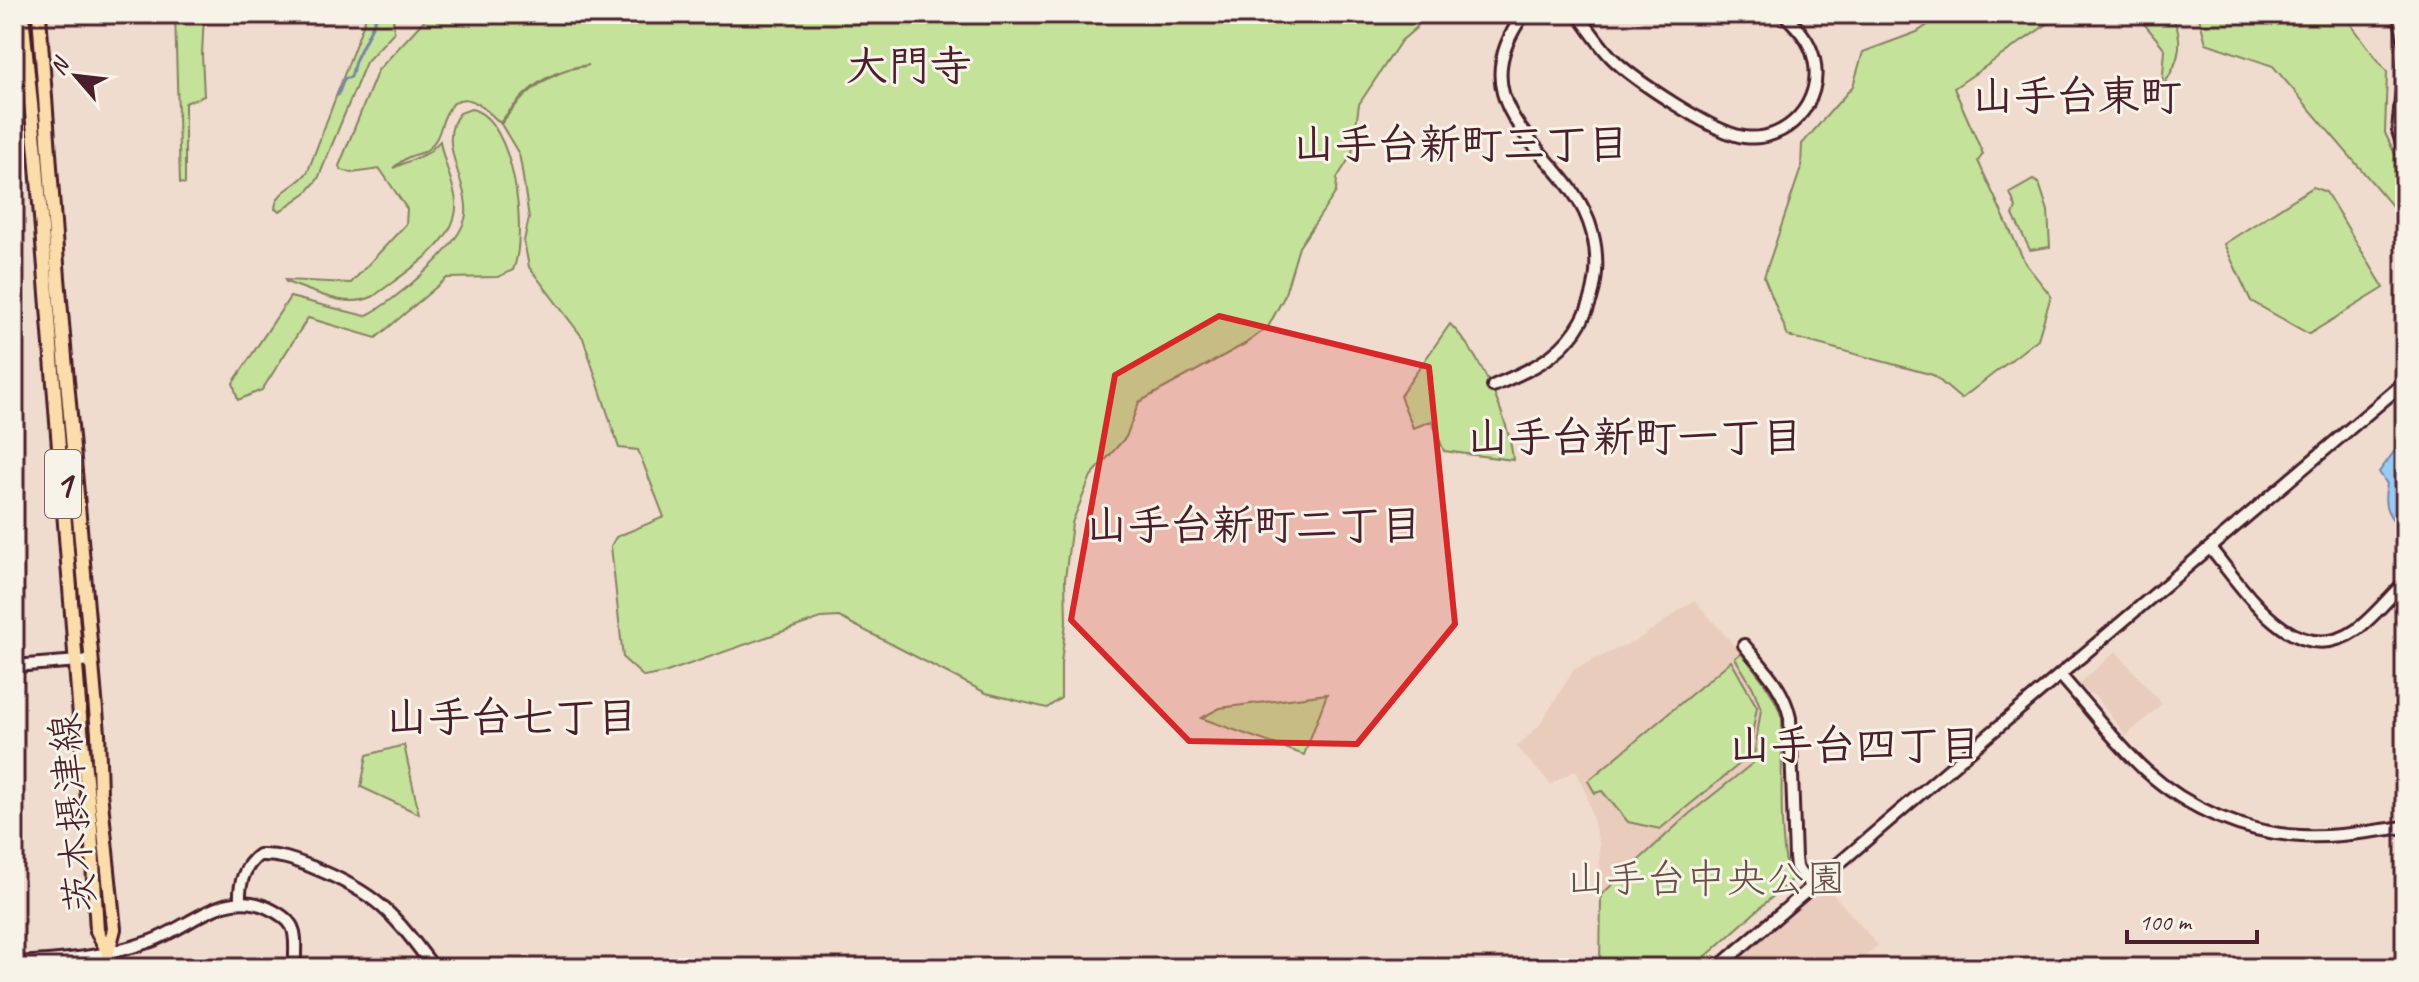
<svg xmlns="http://www.w3.org/2000/svg" width="2419" height="982" font-family="Caveat,'Klee One',sans-serif">
<style>
.built{fill:#e9ccbc}
.green{fill:#c4e29a;stroke:#878062;stroke-width:2}
.water{fill:#98ccf5;stroke:#7987a4;stroke-width:2}
.lines{fill:none;stroke-linecap:round;stroke-linejoin:round}
.stream{stroke:#7987a4;stroke-width:3}
.secondary-casing{stroke:#4a1f2b;stroke-width:16}
.primary-casing{stroke:#4a1f2b;stroke-width:18}
.secondary{stroke:#f7f3e8;stroke-width:10}
.primary{stroke:#fbddab;stroke-width:12}
.marked{fill:#d62828;fill-opacity:0.2;stroke:#d62828;stroke-width:6;stroke-linejoin:round}
.labels{text-anchor:middle;stroke-width:6;stroke-linejoin:round;paint-order:stroke}
.shield{fill:#f7f3e8;stroke:#7e5f64;stroke-width:2}
.shield-label{font-size:38px;font-weight:bold;fill:#4a1f2b}
.street-label{font-size:40px;fill:#4a1f2b;stroke:#f7f3e8}
.park-label{font-size:40px;fill:#685047;stroke:#f7f3e8}
.neighbourhood-label{font-size:42px;font-weight:bold;fill:#4a1f2b;stroke:#f7f3e8}
</style>
<rect width="100%" height="100%" fill="#efdcce"/>
<filter id="ink" filterUnits="userSpaceOnUse"><feTurbulence type="fractalNoise" baseFrequency=".0125" numOctaves="2"/><feDisplacementMap in="SourceGraphic" scale="16" xChannelSelector="R" yChannelSelector="G"/><feConvolveMatrix kernelMatrix="1 2 1 2 8 2 1 2 1" color-interpolation-filters="sRGB"/></filter>
<g filter="url(#ink)">
<g class="built">
<path d="M1694 600 1741 653 1736 658 1753 688 1761 709 1753 763 1689 814 1601 895 1599 843 1587 796 1576 770 1551 784 1516 747 1539 726 1574 669 1639 639Z"/>
<path d="M2116 651 2162 704 2126 736 2096 696 2084 690 2079 684Z"/>
<path d="M1825 885 1878 945 1852 968H1740V960L1744 955Z"/>
</g>
<g class="green">
<path d="M175 14H204L202 55 204 96 185 103V184L180 183Z"/>
<path d="M367 14H393L394 32 366 62 318 179 307 192 280 211 275 209C276 189 298 187 308 171Z"/>
<path d="M430 14H1424L1416 28 1401 41 1359 104 1352 154 1337 178 1336 192 1299 247 1284 297 1268 327 1245 344 1139 402 1126 437 1091 476 1072 523 1065 579 1066 622 1061 663V698L1047 708 986 693 839 617 821 618 664 673 644 677 623 658 611 546 616 537 664 517 638 450 619 448 583 338 529 267 524 241 529 218 521 164 519 154 501 124C520 98 539 79 571 69 577 67 584 67 589 65 546 70 525 90 500 123 483 106 460 83 445 116 439 129 440 139 427 150 423 154 415 154 409 157 404 159 398 164 393 168L428 153 440 141C443 161 453 181 456 201 460 243 403 273 374 296 347 310 313 291 286 282L285 280 351 283 406 224 407 209 380 169 352 173 341 170 339 166 378 70Z"/>
<path d="M1944 14H2062L1954 88 1983 154 1978 161 2025 263 2051 296 2038 339 1961 399 1933 375 1788 336 1764 277 1801 168 1802 144 1853 86 1863 52 1917 32Z"/>
<path d="M2136 14H2170C2187 39 2179 64 2162 87L2165 49Z"/>
<path d="M2198 14H2343L2387 72 2385 133 2405 175V221L2273 66 2206 43Z"/>
<path d="M471 109C515 118 528 236 513 270L498 277 447 278 376 338 308 318 262 390 238 400 233 383 290 297 365 316C393 303 463 245 466 214 469 182 435 141 460 113Z"/>
<path d="M2033 180 2039 183 2048 211 2050 247 2030 250 2013 215 2016 208 2010 193Z"/>
<path d="M2313 187 2326 192 2384 288 2309 334 2251 301 2224 244Z"/>
<path d="M1450 324C1480 354 1509 418 1513 460L1444 451 1432 421 1413 428 1400 396Z"/>
<path d="M1741 653C1758 674 1775 693 1782 719 1783 756 1777 851 1791 880L1693 968H1600L1601 895 1689 814 1753 763 1761 709 1753 688 1735 658Z"/>
<path d="M1731 661 1757 707 1748 757 1660 829 1628 822 1602 791 1595 793 1588 781Z"/>
<path d="M1327 694 1304 755 1201 718 1220 708Z"/>
<path d="M404 745 419 814 361 787 367 755Z"/>
</g>
<path class="water" d="M2405 442V525H2397C2385 511 2383 502 2387 484L2379 472 2399 445Z"/>
<g class="lines">
<path class="stream" d="M338 95 344 79 351 77 355 61 378 14"/>
<g class="secondary-casing">
<g id="secondary">
<path d="M1578 14C1589 29 1599 45 1612 58 1634 80 1714 133 1744 137 1787 143 1824 102 1814 59 1810 40 1797 27 1784 14"/>
<path d="M2399 14 2405 44"/>
<path d="M2405 57 2398 131 2405 153"/>
<path d="M1493 386C1513 377 1534 369 1552 355 1603 316 1610 243 1573 192 1551 160 1513 131 1503 93 1495 64 1507 37 1524 14"/>
<path d="M2210 548C2243 587 2294 673 2356 630 2374 617 2389 597 2405 582"/>
<path d="M1744 645C1763 668 1784 688 1790 718L1795 858 1796 867 1811 885"/>
<path d="M14 666 92 660"/>
<path d="M2061 676C2089 707 2115 743 2146 771 2188 809 2245 833 2301 836 2336 838 2371 831 2405 827"/>
<path d="M240 900C239 883 245 865 259 855 279 854 294 860 312 867 377 893 393 913 434 968"/>
<path d="M14 963C59 961 105 957 148 942 189 929 223 887 268 908 302 924 294 935 295 968"/>
<path d="M1717 968C1945 771 2175 577 2405 382"/>
</g>
</g>
<g class="primary-casing">
<g id="primary">
<path d="M22 14 36 153 81 729 91 829 97 931 108 952"/>
<path d="M39 14 58 278 98 733 100 792 114 929 108 952"/>
</g>
</g>
<use href="#secondary" class="secondary"/>
<use href="#primary" class="primary"/>
</g>
</g>
<path class="marked" d="M1219 316 1429 367 1455 624 1357 744 1189 741 1071 620 1115 375Z"/>
<g class="labels">
<rect class="shield" x="45" y="450" width="36" height="68" rx="6"/>
<g class="shield-label">
<text x="63" y="497">1</text>
</g>
<g class="street-label">
<text transform="translate(72 813) rotate(-95)" y="14">茨木摂津線</text>
</g>
<g class="park-label">
<text x="1706" y="892">山手台中央公園</text>
</g>
<g class="neighbourhood-label">
<text x="909" y="80">大門寺</text>
<text x="2077" y="110">山手台東町</text>
<text x="1461" y="158">山手台新町三丁目</text>
<text x="1635" y="451">山手台新町一丁目</text>
<text x="1254" y="539">山手台新町二丁目</text>
<text x="512" y="731">山手台七丁目</text>
<text x="1855" y="759">山手台四丁目</text>
</g>
</g>
<rect width="2419" height="982" fill="none" stroke="#f7f3e8" stroke-width="48"/>
<rect x="24" y="24" width="2371" height="934" fill="none" stroke="#4a1f2b" stroke-width="3" filter="url(#ink)"/>
<g transform="translate(76 76) rotate(298)" stroke="#f7f3e8" stroke-width="6" paint-order="stroke">
<path d="M0-6L14 30L0 20L-14 30Z" fill="#4a1f2b"/>
<text y="-12" font-size="22" font-weight="bold" text-anchor="middle" fill="#4a1f2b">N</text>
</g>
<path d="M2127 930v12h130v-12" fill="none" stroke="#4a1f2b" stroke-width="4"/>
<text x="2139" y="930" font-size="24" fill="#4a1f2b" stroke="#f7f3e8" stroke-width="6" paint-order="stroke">100 m</text>
</svg>
